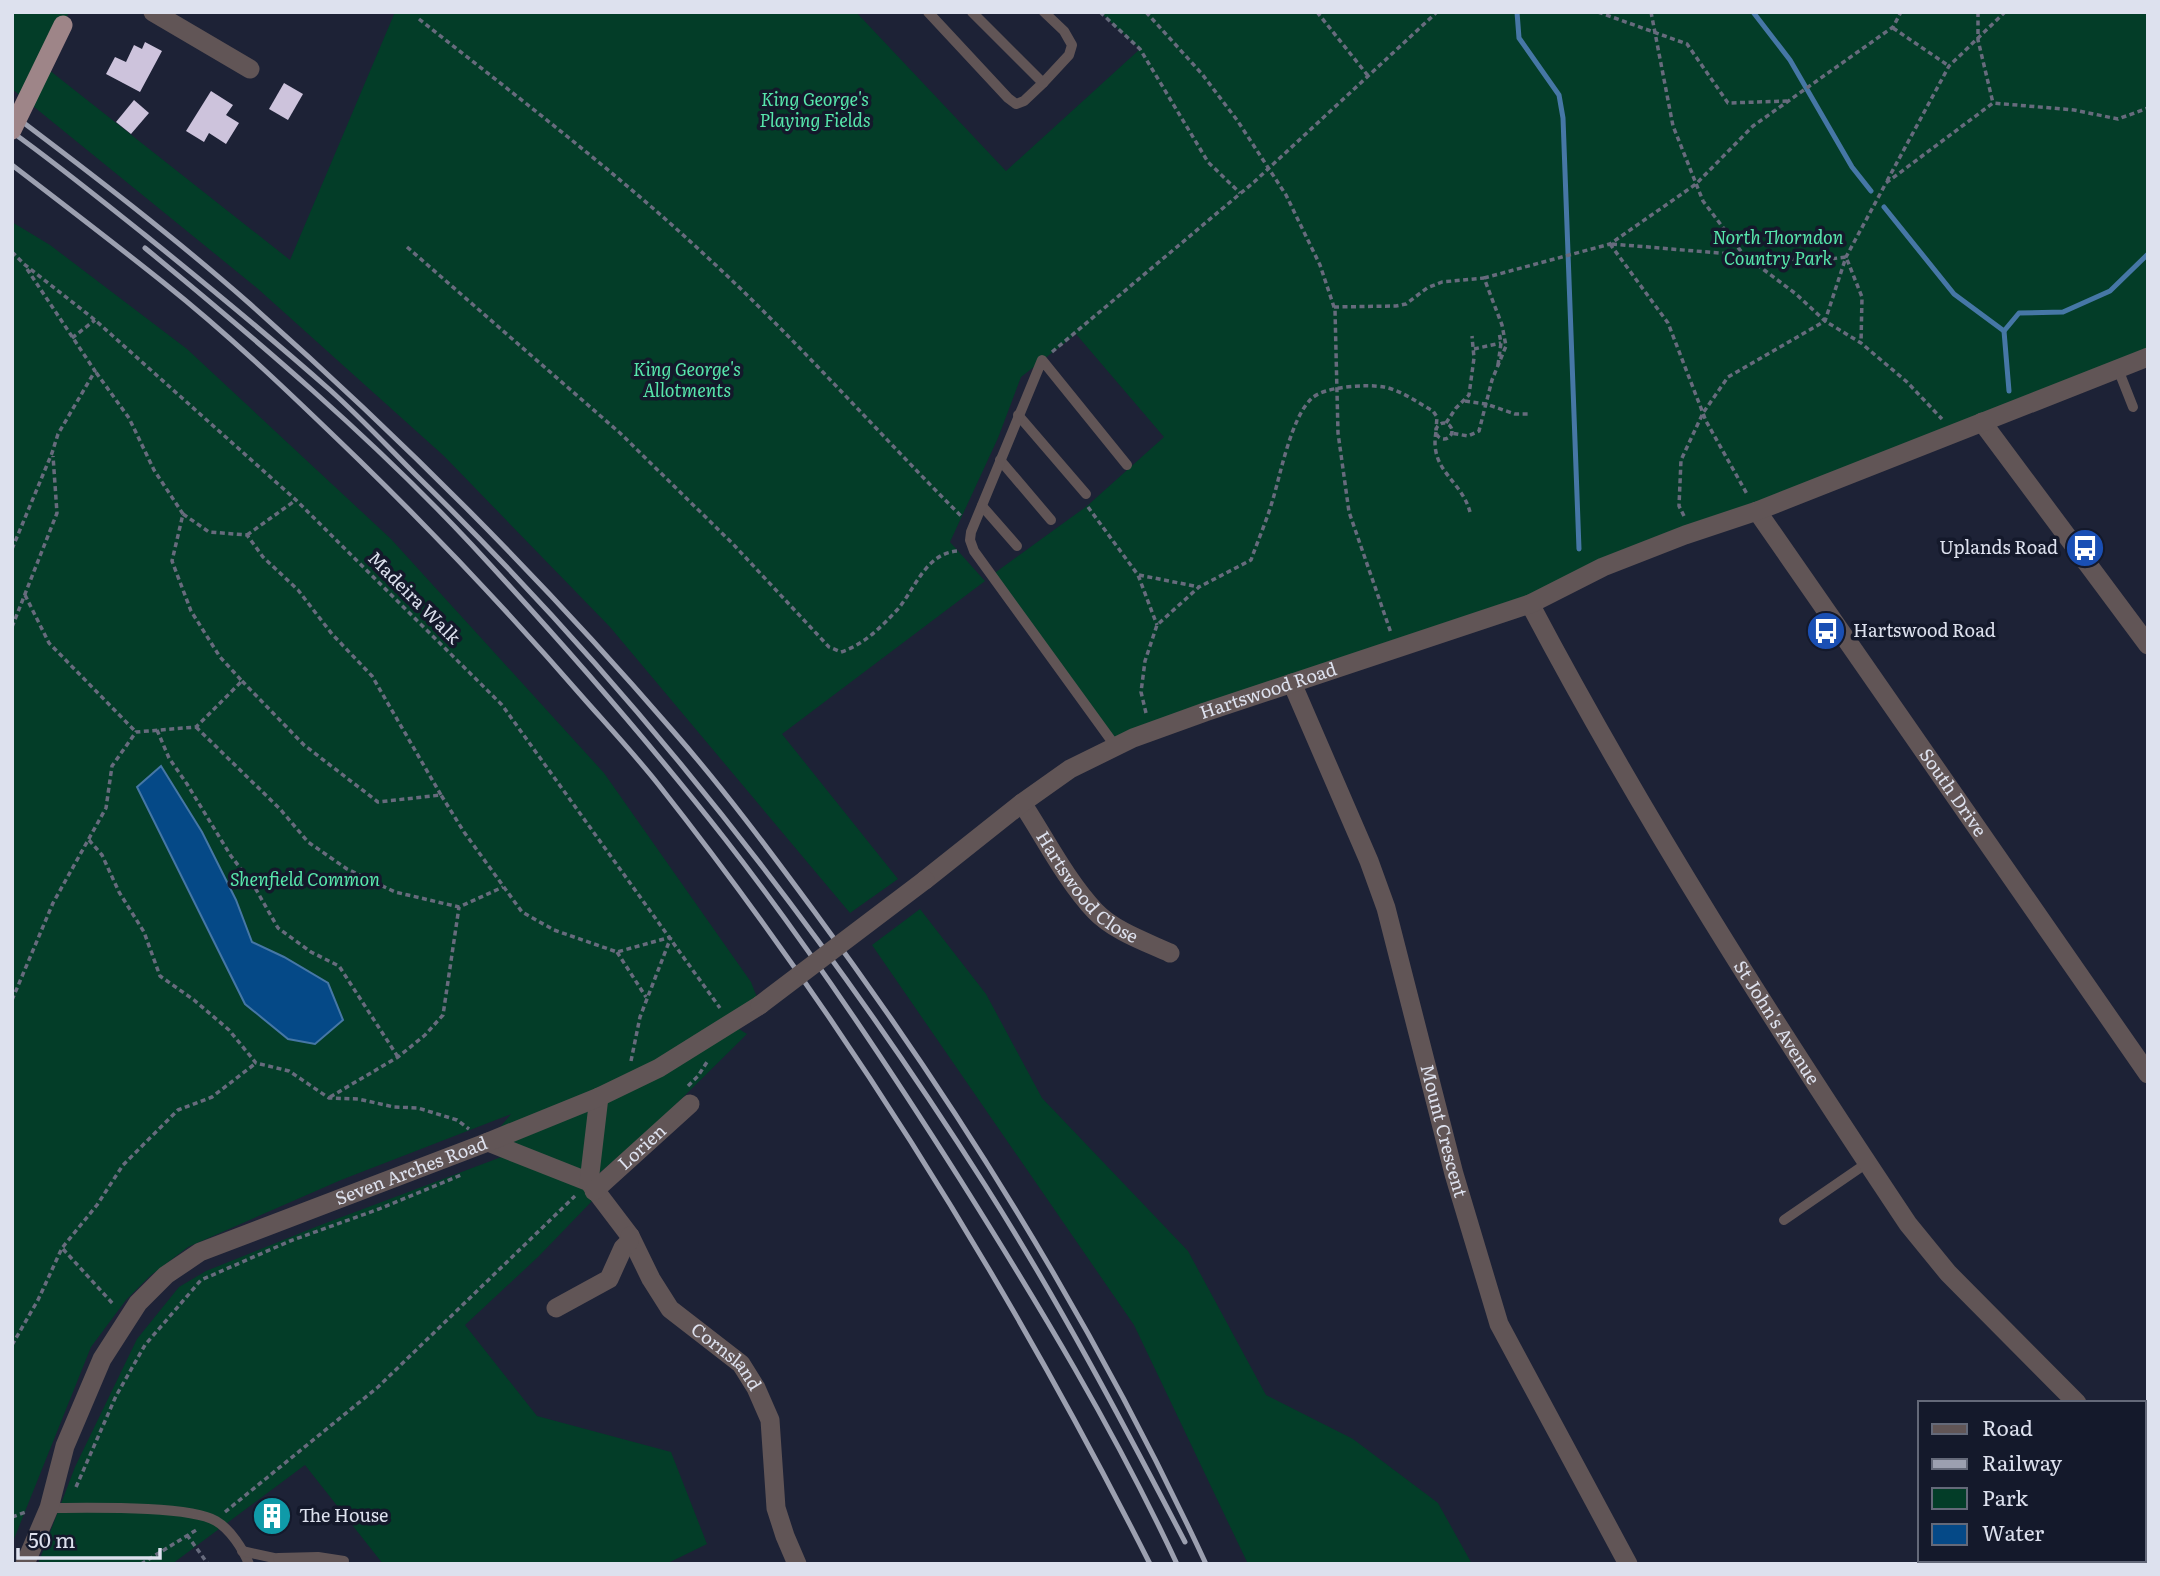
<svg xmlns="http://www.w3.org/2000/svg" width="2160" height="1576" font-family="Literata,serif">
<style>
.green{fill:#033d28}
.water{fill:#054987;stroke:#4677a6;stroke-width:2}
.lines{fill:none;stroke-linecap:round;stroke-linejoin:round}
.stream{stroke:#4677a6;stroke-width:5}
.building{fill:#cdc3dc}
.path{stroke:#676b7d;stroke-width:3.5;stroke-dasharray:5 3.5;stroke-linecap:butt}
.service{stroke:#615556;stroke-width:10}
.minor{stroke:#615556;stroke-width:19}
.tertiary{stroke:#615556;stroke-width:19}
.rail{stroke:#9ca0b0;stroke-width:5}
.tertiary-bridge{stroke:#615556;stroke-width:19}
.primary-bridge{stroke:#9e8588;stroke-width:19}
.labels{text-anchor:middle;stroke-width:7;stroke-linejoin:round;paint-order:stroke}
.park-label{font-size:18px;font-style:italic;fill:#57e7ac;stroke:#14192b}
.poi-label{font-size:18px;fill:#dde1ee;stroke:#14192b;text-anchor:start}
.street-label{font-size:18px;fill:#dde1ee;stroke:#14192b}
</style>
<rect width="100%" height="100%" fill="#1d2236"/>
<g class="green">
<path d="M12 12H69L44 66 290 260 395 12H856L1006 171 1140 49 1100 12H2148V364L1556 592 1116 747 992 575 1087 506 1164 437 1076 334 1021 377 998 438 950 542 985 581 782 734 898 879 850 913 610 627 444 456 257 288 12 89Z"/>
<path d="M12 222 50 245 187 349 391 539 604 773 751 982 760 1005 731 1024 747 1034 655 1125 589 1182 594 1199 538 1257 465 1325 537 1416 671 1452 707 1544 666 1564H383L305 1465 172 1564H38L75 1467 137 1339 179 1287 206 1271 318 1226 512 1153 488 1142 511 1114 341 1180 188 1247 150 1276 126 1300 91 1347 12 1544Z"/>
<path d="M920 909 986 994 1042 1098 1188 1251 1266 1395 1353 1439 1438 1503 1472 1564H1248L1134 1325 872 945Z"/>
</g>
<path class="water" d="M161 766 202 832 236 900 252 942 284 957 328 983 343 1020 315 1044 288 1039 245 1004 137 787Z"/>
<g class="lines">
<g class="stream">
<path d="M1517 12 1519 38 1559 95 1563 118 1579 549"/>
<path d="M1753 12 1790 60 1852 167 1871 191"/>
<path d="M1884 207 1954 294 2004 331"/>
<path d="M2009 391 2004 331 2019 313 2063 312 2110 291 2148 254"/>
</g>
</g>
<g class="building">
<path d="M145 42 162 51 140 92 106 74 115 57 126 62 134 45 142 49Z"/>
<path d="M284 83 303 94 288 120 269 109Z"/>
<path d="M211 91 233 105 226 115 239 123 226 144 209 133 204 142 186 131Z"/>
<path d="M134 100 149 113 131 134 116 122Z"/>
<path d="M275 1501 287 1519 270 1531 257 1513Z"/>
</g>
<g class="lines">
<g class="path">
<path d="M1100 12 1140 49 1208 162 1240 193"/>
<path d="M1146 12 1202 74 1237 120 1286 195 1320 265 1335 310 1338 433 1349 512 1391 633"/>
<path d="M1317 12 1369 77"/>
<path d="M1598 12 1687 44 1728 103 1787 101"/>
<path d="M1651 12 1673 126 1703 201 1743 254 1796 294 1825 321 1861 343 1907 382 1942 419"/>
<path d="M1978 12V40L1993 103"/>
<path d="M419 19C516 96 615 171 706 256 796 339 877 432 963 518"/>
<path d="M1893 28 1949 66"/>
<path d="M1887 181 1949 66 2005 12"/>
<path d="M1610 244 1668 323 1706 421 1747 494"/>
<path d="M1612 244 1814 261 1846 257 1862 297 1861 343"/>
<path d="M407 247 620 433 733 544 829 647 841 652C865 644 881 627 898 609 916 587 927 551 960 551"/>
<path d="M12 252 24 264 95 320 296 500 502 705 720 1008"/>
<path d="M1484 278 1610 244 1696 184 1753 126 1893 27 1901 12"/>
<path d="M1334 307 1396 306 1406 304 1427 288 1442 282 1484 278 1502 325 1506 346 1492 380 1479 431 1468 436 1451 433"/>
<path d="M72 338 95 320"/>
<path d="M1474 349 1501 343"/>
<path d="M1052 352 1254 182 1437 12"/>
<path d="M1498 365 1501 343 1499 332"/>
<path d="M1465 401 1486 404 1515 414H1531"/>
<path d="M1446 423 1456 408 1469 395 1474 358 1472 336"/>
<circle cx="1444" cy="431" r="8"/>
<path d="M1436 432C1429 471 1461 479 1470 512"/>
<path d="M1088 507 1138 575 1157 625"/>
<path d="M183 514 209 532 247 535 263 557 298 590 332 634 372 676 441 795"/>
<path d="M1684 516 1679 506 1681 460 1703 413 1728 377 1825 321 1846 257 1886 183 1993 103 2074 110 2118 119 2148 108"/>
<path d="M247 535 296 500"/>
<path d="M12 549 52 453 58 434 95 371 27 269"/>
<path d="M1139 575 1199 587"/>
<path d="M25 595 49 643 136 732"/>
<path d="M12 627 57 513 53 456"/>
<path d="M242 681 304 745 378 802 441 795 464 832 522 912 554 930 617 952 671 937"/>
<path d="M1146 713 1141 692 1145 661 1157 625 1199 587 1251 560C1258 540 1267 520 1273 499 1281 472 1291 419 1311 399 1324 386 1367 384 1384 387 1401 390 1418 403 1433 411L1437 417 1436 430"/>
<path d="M196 727 280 809 308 842 347 869 395 892 459 907 503 887"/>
<path d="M157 730 169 758 187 784 231 856 254 886 278 928 311 952 339 966 398 1057"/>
<path d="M89 840 102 855 119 892 144 932 160 976 194 1000 229 1030 256 1063 289 1071 329 1098 358 1099 394 1107 418 1108 457 1120 469 1129"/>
<path d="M617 952 646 997"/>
<path d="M12 1000 53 903 106 808 112 766 136 732 196 727 242 681 220 657 191 611 172 561 183 514 154 470 129 418 95 371"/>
<path d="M631 1061 640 1017 671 937"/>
<path d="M688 1086 698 1076 707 1062"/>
<path d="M330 1097 398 1057 425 1035 443 1015 459 907"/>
<path d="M63 1249 114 1305"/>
<path d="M12 1345 38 1300 62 1248 97 1205 123 1165 178 1110 212 1097 256 1063"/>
<path d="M76 1487 116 1396 145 1345 201 1280 290 1241 379 1209 461 1175"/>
<path d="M225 1512 378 1387 575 1196"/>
<path d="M12 1517 26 1512"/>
<path d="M187 1535 208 1564"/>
<path d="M141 1564 198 1529"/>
</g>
<g class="service">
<path d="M928 12 1008 98 1016 104 1024 101 1043 83"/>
<path d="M972 12 1043 83 1069 55 1072 45 1064 31 1044 12"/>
<path d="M2118 369 2133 407"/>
<path d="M1018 415 1086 494"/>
<path d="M1000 460 1051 520"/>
<path d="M982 506 1017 546"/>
<path d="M1116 747 974 551 970 540 971 532 1042 360 1127 465"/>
<path d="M1784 1220 1867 1163"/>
<path d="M49 1508C85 1508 189 1505 216 1521 230 1529 243 1549 249 1564"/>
<path d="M242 1551 283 1560"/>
<path d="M278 1558 318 1557 344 1561"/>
<path d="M2004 1560 2012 1564"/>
</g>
<g class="minor">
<path d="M153 12 250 69"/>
<path d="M1982 422 2148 645"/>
<path id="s1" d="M1757 511 2148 1074"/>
<path id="s2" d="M1530 604C1643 818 1773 1022 1908 1224L1948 1273 2077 1403"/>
<path id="s3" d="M1292 683 1369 861 1386 908 1454 1174 1499 1324 1628 1564"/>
<path id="s4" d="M1022 803C1045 838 1066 880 1095 911 1114 931 1146 942 1170 953"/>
<path id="s5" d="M488 1142 589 1182 630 1236 651 1279 670 1309 741 1364 756 1388 770 1420 776 1508 785 1536 797 1564"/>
<path d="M589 1182 599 1097"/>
<path id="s6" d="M594 1191 690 1104"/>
<path d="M556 1308 609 1279 623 1248 629 1242 630 1236"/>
<path d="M2144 1514 2148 1520"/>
<path d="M2033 1564 2037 1560"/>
</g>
<g class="tertiary">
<path id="s7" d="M925 880 1022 803 1070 769 1133 738 1205 712 1530 604 1603 567 1685 535 1757 511 2148 357"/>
<path id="s8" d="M25 1564 49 1508 65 1446 102 1359 138 1303 166 1275 200 1252 488 1142 599 1097 659 1068 760 1005"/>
</g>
<g class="rail">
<path d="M12 114C93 175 174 237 250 304 400 437 542 579 673 731 723 788 769 850 814 911 965 1115 1099 1334 1206 1564"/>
<path d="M12 132C58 165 101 200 145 235 207 285 270 337 330 390 360 417 388 447 416 475 633 687 822 929 985 1185 1058 1300 1122 1421 1185 1542"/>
<path d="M12 165C63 204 114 243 164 283 233 338 297 400 360 461 439 538 514 618 586 701 610 728 635 755 658 784 849 1026 1011 1289 1150 1564"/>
<path d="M145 248C258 341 371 437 471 544 559 639 645 737 725 839 810 948 887 1064 961 1181 1039 1305 1115 1431 1177 1564"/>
</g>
<path class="tertiary-bridge" d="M760 1005 925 880"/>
<path class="primary-bridge" d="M12 130 63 25"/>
</g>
<defs>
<g id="bus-disc" transform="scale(2.0125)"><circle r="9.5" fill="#1a4fb4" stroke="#14192b"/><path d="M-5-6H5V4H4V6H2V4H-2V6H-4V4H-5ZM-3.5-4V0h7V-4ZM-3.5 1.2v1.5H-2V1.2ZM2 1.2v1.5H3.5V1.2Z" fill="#fff"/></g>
<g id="building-disc" transform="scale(2.0125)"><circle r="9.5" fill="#0f9aa8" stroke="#14192b"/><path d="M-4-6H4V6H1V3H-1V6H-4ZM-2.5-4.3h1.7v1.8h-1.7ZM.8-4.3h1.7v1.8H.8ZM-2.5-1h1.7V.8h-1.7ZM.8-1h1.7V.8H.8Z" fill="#fff"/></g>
</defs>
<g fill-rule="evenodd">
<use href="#bus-disc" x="2085" y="548"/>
<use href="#bus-disc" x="1826" y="631"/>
<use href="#building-disc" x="272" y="1516"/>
</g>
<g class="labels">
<g class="park-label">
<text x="815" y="106">King George's<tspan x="815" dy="21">Playing Fields</tspan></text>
<text x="1778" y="244">North Thorndon<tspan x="1778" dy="21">Country Park</tspan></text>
<text x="687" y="376">King George's<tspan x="687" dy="21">Allotments</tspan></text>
<text x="305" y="886">Shenfield Common</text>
</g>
<g class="poi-label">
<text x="2058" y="554" text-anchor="end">Uplands Road</text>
<text x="1853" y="637">Hartswood Road</text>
<text x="299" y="1522">The House</text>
</g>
<g class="street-label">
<text transform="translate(414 598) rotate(45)" y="6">Madeira Walk</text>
<text dy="6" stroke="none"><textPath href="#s7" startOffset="396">Hartswood Road</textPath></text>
<text dy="6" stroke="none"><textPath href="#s1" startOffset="343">South Drive</textPath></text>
<text dy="6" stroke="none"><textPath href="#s4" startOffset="108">Hartswood Close</textPath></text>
<text dy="6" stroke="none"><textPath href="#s2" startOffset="486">St John's Avenue</textPath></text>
<text dy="6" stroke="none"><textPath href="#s3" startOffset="474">Mount Crescent</textPath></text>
<text dy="6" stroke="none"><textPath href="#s6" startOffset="65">Lorien</textPath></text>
<text dy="6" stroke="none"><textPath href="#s8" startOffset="593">Seven Arches Road</textPath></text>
<text dy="6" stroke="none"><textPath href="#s5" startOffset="334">Cornsland</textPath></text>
</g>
</g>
<rect width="2160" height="1576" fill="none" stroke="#dde1ee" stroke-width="28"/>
<rect x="1918" y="1401" width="228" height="161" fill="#14192b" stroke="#646979" stroke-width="2"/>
<rect x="1932" y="1424" width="35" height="10" fill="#615556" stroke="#646979" stroke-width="2"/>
<text x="1982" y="1436" font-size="21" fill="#dde1ee">Road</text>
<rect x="1932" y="1459" width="35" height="10" fill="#9ca0b0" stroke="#646979" stroke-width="2"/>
<text x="1982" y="1471" font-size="21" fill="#dde1ee">Railway</text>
<rect x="1932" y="1488" width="35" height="21" fill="#033d28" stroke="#646979" stroke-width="2"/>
<text x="1982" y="1506" font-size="21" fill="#dde1ee">Park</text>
<rect x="1932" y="1524" width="35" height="21" fill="#054987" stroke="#646979" stroke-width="2"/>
<text x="1982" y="1541" font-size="21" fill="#dde1ee">Water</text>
<path d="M18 1548v10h142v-10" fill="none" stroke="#dde1ee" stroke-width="3.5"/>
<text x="28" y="1548" font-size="21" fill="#dde1ee" stroke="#14192b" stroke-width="5" paint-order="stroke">50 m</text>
</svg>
